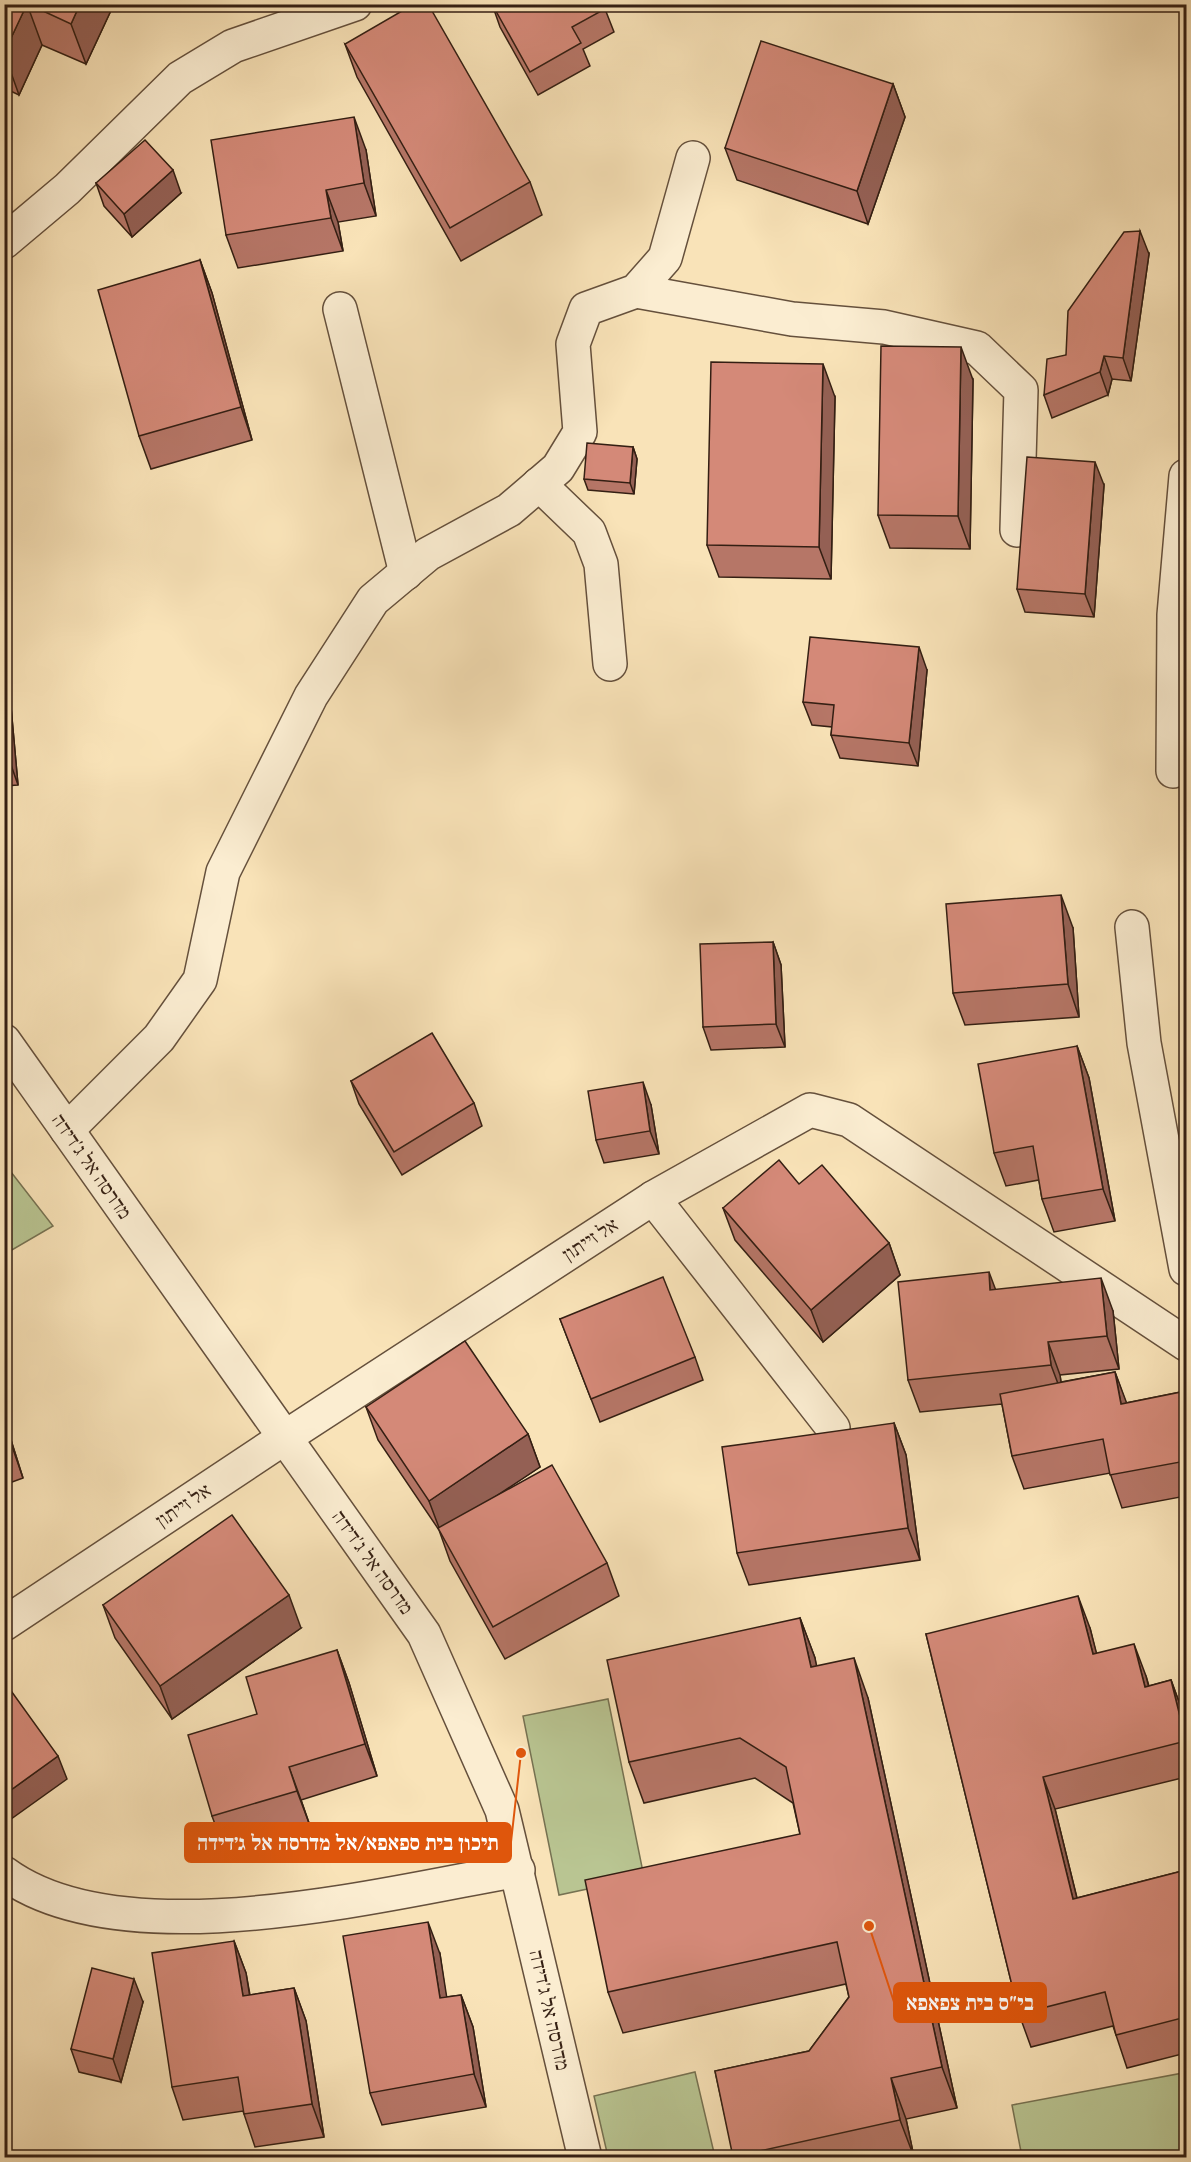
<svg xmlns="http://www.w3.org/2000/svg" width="1191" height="2162" font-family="'EB Garamond','Frank Ruhl Libre',serif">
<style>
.green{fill:#b9c592;stroke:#767252;stroke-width:1.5}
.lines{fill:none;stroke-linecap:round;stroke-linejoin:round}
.minor-casing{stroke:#65503c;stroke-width:36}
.minor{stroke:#fbedd1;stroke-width:33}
.wall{fill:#b67667;stroke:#341f13;stroke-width:1.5}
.shaded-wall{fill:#946054;stroke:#341f13;stroke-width:1.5}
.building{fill:#d48978;stroke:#341f13;stroke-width:1.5}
.labels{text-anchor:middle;stroke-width:4.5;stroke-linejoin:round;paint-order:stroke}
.street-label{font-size:20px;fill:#341f13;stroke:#fbedd1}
.leader{fill:none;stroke:#df560c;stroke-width:2}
.callout-dot{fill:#df560c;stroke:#fbedd1;stroke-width:2}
.callout{fill:#df560c;stroke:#df560c;stroke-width:2}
.callout-label{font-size:21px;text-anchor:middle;font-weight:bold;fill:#fff}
</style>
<rect width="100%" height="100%" fill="#f9e3b8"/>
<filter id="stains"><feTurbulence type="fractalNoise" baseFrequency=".00333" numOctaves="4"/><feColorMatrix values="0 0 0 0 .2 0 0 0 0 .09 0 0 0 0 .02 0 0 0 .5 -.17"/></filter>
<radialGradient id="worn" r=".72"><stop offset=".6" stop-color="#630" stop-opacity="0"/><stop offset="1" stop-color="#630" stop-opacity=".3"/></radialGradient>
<g class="green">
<path d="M4 1163 53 1226 5 1254H4Z"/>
<path d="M608 1699 644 1877 559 1895 523 1716Z"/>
<path d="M695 2072 715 2157H608L594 2096Z"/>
<path d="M1183 2073 1186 2094V2157H1022L1012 2105Z"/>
</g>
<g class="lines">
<g class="minor-casing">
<g id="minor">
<path d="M4 242 67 189 180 78 233 46 355 4"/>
<path d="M636 291 792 319 884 327 977 348 1021 390 1017 530"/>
<path d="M340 309 406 573"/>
<path d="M539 484 589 532 601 564 610 664"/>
<path d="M1173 771 1174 615 1186 476"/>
<path d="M1132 927 1144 1043 1186 1269"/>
<path d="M4 1041 424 1634 502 1810 585 2158"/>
<path d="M67 1130 159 1038 200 980 223 872 311 696 373 600 428 554 509 510 558 468 580 432 573 344 586 309 636 291 665 258 693 158"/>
<path d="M653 1198 833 1428"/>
<path d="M4 1624 284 1438 653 1198 810 1110 849 1120 1186 1344"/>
<path d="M4 1873C122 1960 382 1894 518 1870"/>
</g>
</g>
<use href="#minor" class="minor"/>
</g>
<g class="wall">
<path d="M4 4H114L86 64 42 45 19 95 4 88Z"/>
<path d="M492 4 605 9 614 32 583 49 590 66 538 95 500 27Z"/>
<path d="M345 44 530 182 542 215 461 261 357 77Z"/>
<path d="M893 84 905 117 868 224 737 180 725 148Z"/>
<path d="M366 150 376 216 338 222 343 251 238 268 226 235Z"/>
<path d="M96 183 181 193 132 237 104 206Z"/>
<path d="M1149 254 1131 381 1112 379 1108 395 1052 418 1044 395 1066 355Z"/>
<path d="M200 260 212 293 252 440 151 469 139 436Z"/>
<path d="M973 380 970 549 890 548 878 515Z"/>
<path d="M835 397 831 579 719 577 707 545Z"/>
<path d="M633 447 637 459 634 494 588 490 584 479Z"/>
<path d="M1104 485 1094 617 1025 612 1017 589Z"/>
<path d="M927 670 918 766 840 758 831 735 832 727 812 725 803 702Z"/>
<path d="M4 679 10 696 18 785 4 786Z"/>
<path d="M1073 928 1079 1017 965 1025 953 993Z"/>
<path d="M773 942 781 965 785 1047 711 1050 703 1027Z"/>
<path d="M1077 1046 1089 1078 1115 1221 1054 1232 1042 1199 1039 1180 1006 1186 994 1153Z"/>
<path d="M351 1081 474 1103 482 1126 402 1175 359 1104Z"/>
<path d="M651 1105 659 1154 604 1163 596 1140Z"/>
<path d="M723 1208 889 1243 900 1275 823 1342 735 1240Z"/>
<path d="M995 1290 1113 1311 1119 1369 1060 1375 1061 1382 1115 1372 1126 1403 1186 1391V1496L1122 1508 1110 1473 1024 1489 1012 1456 1002 1404 920 1412 908 1380Z"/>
<path d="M560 1319 695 1357 703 1380 600 1422Z"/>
<path d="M366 1407 528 1434 540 1467 500 1493 607 1563 619 1596 505 1659 450 1561 439 1530 378 1440Z"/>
<path d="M4 1418 23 1478 4 1485Z"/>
<path d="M894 1423 906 1455 920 1560 749 1585 737 1553Z"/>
<path d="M103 1605 301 1628 172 1719 115 1638Z"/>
<path d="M800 1618 815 1658 816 1666 868 1698 957 2108 906 2119 914 2157H734L715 2071 809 2051 849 1997 846 1984 623 2033 608 1992 800 1834 793 1803 755 1778 644 1803 629 1762Z"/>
<path d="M1090 1628 1096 1653 1146 1676 1149 1686 1171 1680 1183 1713 1186 1726V1777L1055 1809 1077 1898 1186 1870V2053L1127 2068 1113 2026 1031 2047 1019 2014 926 1634Z"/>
<path d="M337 1650 349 1683 377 1776 301 1800 309 1823 224 1849 212 1816 257 1714Z"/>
<path d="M234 1941 246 1973 250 1995 294 1988 306 2021 324 2137 255 2147 243 2111 183 2120 172 2087Z"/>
<path d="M440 1954 446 1997 461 1995 473 2027 486 2107 382 2125 370 2093Z"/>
<path d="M143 2002 121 2082 79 2072 71 2049Z"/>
</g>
<g class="shaded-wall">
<path d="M27 4 42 45 19 95 4 53Z"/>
<path d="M80 4H114L86 64 71 24Z"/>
<path d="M893 84 905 117 868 224 857 191Z"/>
<path d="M354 117 366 150 376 216 364 183Z"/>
<path d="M4 143 7 150 4 154Z"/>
<path d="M173 170 181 193 132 237 124 214Z"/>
<path d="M326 190 338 222 343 251 331 218Z"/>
<path d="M1140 231 1149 254 1131 381 1123 358Z"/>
<path d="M200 260 212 293 252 440 241 407Z"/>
<path d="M961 347 973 380 970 549 958 516Z"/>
<path d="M1104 356 1112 379 1108 395 1100 372Z"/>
<path d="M823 364 835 397 831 579 819 547Z"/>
<path d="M633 447 637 459 634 494 630 483Z"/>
<path d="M1095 462 1104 485 1094 617 1085 594Z"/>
<path d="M919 647 927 670 918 766 909 743Z"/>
<path d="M4 679 10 696 18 785 10 762 4 700Z"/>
<path d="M1061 895 1073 928 1079 1017 1068 984Z"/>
<path d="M773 942 781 965 785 1047 776 1024Z"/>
<path d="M1077 1046 1089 1078 1115 1221 1103 1189Z"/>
<path d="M643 1082 651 1105 659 1154 650 1131Z"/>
<path d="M889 1243 900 1275 823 1342 811 1310Z"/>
<path d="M989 1272 1001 1304 990 1290Z"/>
<path d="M1101 1278 1113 1311 1119 1369 1107 1336Z"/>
<path d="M1048 1342 1060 1375 1063 1397 1051 1365Z"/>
<path d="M1115 1372 1127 1404H1121Z"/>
<path d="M4 1418 23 1478 4 1423Z"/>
<path d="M894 1423 906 1455 920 1560 908 1528Z"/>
<path d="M528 1434 540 1467 441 1533 429 1501Z"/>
<path d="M289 1595 301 1628 172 1719 160 1686Z"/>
<path d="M1078 1596 1090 1628 1105 1686 1093 1654Z"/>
<path d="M800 1618 815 1658 825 1708 811 1667Z"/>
<path d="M1134 1644 1146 1676 1157 1720 1145 1687Z"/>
<path d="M337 1650 349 1683 377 1776 365 1744Z"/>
<path d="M854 1658 868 1698 957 2108 942 2067Z"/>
<path d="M1171 1680 1183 1713 1186 1726V1742Z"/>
<path d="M58 1756 67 1779 4 1824V1795Z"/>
<path d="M289 1767 301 1800 309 1823 297 1791Z"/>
<path d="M1043 1777 1055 1809 1085 1931 1073 1899Z"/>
<path d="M428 1922 440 1954 452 2031 440 1998Z"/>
<path d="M234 1941 246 1973 255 2029 243 1996Z"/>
<path d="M134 1979 143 2002 121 2082 113 2059Z"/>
<path d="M294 1988 306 2021 324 2137 312 2104Z"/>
<path d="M461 1995 473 2027 486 2107 474 2074Z"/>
<path d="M891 2078 906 2119 914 2157 900 2120Z"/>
</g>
<g class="building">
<path d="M4 4H27L4 53Z"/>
<path d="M28 4H80L71 24Z"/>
<path d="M414 4H428L530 182 450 228 345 44Z"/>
<path d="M492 4H603L605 9 572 27 581 43 530 72Z"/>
<path d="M761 41 893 84 857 191 725 148Z"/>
<path d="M354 117 364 183 326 190 331 218 226 235 211 140Z"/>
<path d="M145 140 173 170 124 214 96 183Z"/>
<path d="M1140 231 1123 358 1104 356 1100 372 1044 395 1047 359 1066 355 1068 311 1124 232Z"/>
<path d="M200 260 241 407 139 436 98 290Z"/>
<path d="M881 346 961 347 958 516 878 515Z"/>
<path d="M711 362 823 364 819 547 707 545Z"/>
<path d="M587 443 633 447 630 483 584 479Z"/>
<path d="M1027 457 1095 462 1085 594 1017 589Z"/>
<path d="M810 637 919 647 909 743 831 735 834 705 803 702Z"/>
<path d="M4 700 10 762H4Z"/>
<path d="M1061 895 1068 984 953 993 946 904Z"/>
<path d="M773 942 776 1024 703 1027 700 944Z"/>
<path d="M432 1033 474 1103 394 1152 351 1081Z"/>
<path d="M1077 1046 1103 1189 1042 1199 1033 1146 994 1153 978 1064Z"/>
<path d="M643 1082 650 1131 596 1140 588 1091Z"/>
<path d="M779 1160 799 1184 822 1165 889 1243 811 1310 723 1208Z"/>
<path d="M989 1272 990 1290 1101 1278 1107 1336 1048 1342 1051 1365 908 1380 898 1282Z"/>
<path d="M663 1277 695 1357 591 1399 560 1319Z"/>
<path d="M465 1341 528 1434 429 1501 366 1407Z"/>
<path d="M1115 1372 1121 1404 1186 1391V1461L1110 1475 1103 1439 1012 1456 1000 1394Z"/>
<path d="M4 1423 11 1446 4 1448Z"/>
<path d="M894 1423 908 1528 737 1553 722 1447Z"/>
<path d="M552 1465 607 1563 493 1627 438 1528Z"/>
<path d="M232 1515 289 1595 160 1686 103 1605Z"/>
<path d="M1078 1596 1093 1654 1134 1644 1145 1687 1171 1680 1186 1741 1043 1777 1073 1899 1186 1870V2017L1116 2035 1105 1992 1019 2014 926 1634Z"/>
<path d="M800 1618 811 1667 854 1658 942 2067 891 2078 900 2120 733 2157 715 2071 809 2051 849 1997 837 1942 608 1992 585 1880 800 1834 786 1767 740 1738 629 1762 607 1660Z"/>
<path d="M337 1650 365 1744 289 1767 297 1791 212 1816 188 1735 257 1714 246 1677Z"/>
<path d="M4 1681 58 1756 4 1795Z"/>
<path d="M428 1922 440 1998 461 1995 474 2074 370 2093 343 1936Z"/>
<path d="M234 1941 243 1996 294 1988 312 2104 244 2114 238 2077 172 2087 152 1953Z"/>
<path d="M92 1968 134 1979 113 2059 71 2049Z"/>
</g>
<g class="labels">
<g class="street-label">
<text transform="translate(92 1166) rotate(55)" y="7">מדרסה אל ג'דידה</text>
<text transform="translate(590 1239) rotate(-33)" y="7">אל זייתון</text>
<text transform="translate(183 1505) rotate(-34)" y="7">אל זייתון</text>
<text transform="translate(373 1562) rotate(54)" y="7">מדרסה אל ג'דידה</text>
<text transform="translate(550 2010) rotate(77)" y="7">מדרסה אל ג'דידה</text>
</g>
</g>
<path class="leader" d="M521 1753L511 1842M869 1926L894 2002"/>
<g class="callout-dot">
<circle cx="521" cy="1753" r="6"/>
<circle cx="869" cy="1926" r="6"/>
</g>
<g class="callout">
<rect x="185" y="1823" width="326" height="39" rx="6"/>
<rect x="894" y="1983" width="152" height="39" rx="6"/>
</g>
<g class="callout-label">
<text x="348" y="1850">תיכון בית ספאפא/אל מדרסה אל ג׳דידה</text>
<text x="970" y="2010">בי"ס בית צפאפא</text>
</g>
<rect width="1191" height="2162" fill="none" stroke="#f9e3b8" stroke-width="24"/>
<rect x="6" y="6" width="1179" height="2150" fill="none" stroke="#341f13" stroke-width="3"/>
<rect x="12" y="12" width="1167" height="2138" fill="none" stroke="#341f13" stroke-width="1.5"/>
<rect width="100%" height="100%" filter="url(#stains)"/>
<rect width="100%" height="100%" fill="url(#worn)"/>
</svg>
